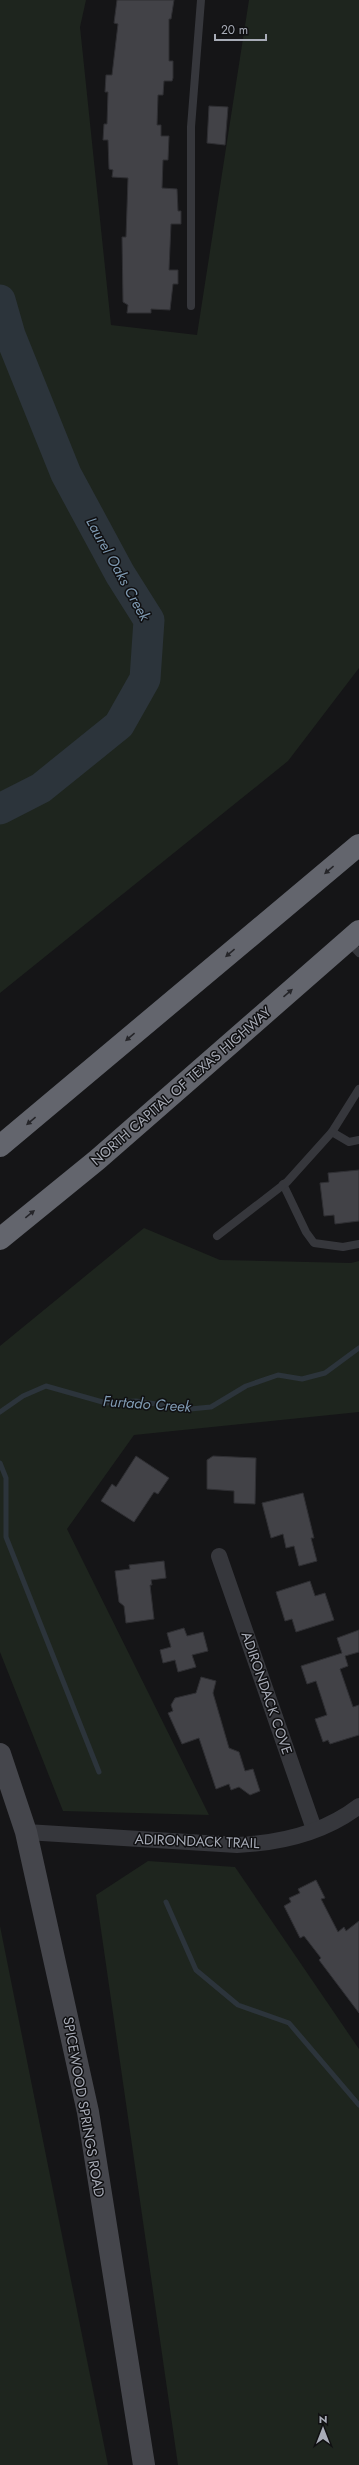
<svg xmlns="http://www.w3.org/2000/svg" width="359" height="2465" font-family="Jost,sans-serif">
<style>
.green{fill:#1e251e}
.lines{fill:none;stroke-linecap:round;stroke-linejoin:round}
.stream{stroke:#2c343b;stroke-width:5}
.river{stroke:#2c343b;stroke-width:31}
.building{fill:#424247;stroke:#2f2f33}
.lane{stroke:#36373c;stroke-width:8}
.street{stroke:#36373c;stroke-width:16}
.secondary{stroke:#45464c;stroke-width:22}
.highway{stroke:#63656d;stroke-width:22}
.oneway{fill:#252529}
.labels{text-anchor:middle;stroke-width:3;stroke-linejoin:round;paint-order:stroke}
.street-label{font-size:14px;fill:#a8acb7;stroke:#101012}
.water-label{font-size:15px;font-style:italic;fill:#7f9ab2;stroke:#101012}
</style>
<rect width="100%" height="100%" fill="#151517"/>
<g class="green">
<path d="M0 0H86L80 27 111 325 197 335 249 0H359V668L288 761 0 993Z"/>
<path d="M144 1228 220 1260 351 1263 359 1261V1412L134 1435 67 1529 209 1815 63 1811 0 1652V1346Z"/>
<path d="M148 1861 235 1867 359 2049V2465H178L96 1895Z"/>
<path d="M0 1926 108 2465H0Z"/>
</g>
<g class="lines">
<g class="stream">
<path d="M0 1412 23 1396 46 1386 106 1403 136 1401 190 1409 211 1407 246 1386 278 1375 302 1379 325 1373 359 1348"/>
<path d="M0 1463 6 1478V1537L99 1772"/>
<path d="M166 1902 196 1970 238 2005 289 2023 359 2105"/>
</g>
<path class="river" d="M0 300 10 335 66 474 120 574 149 620 145 679 119 725 41 788 0 809"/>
</g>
<g class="building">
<path d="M117 0H174L171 19H169V61H173V78L172 81H164L163 95H158L157 125H161V136H169L168 160H163L162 188 177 189 178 211H181V224H171L169 270H178V284H173L170 310 151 309V313H127L128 305 123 302 122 237H126L128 178 112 177 113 170 109 169 108 140H103L104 124H107L108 92H105L106 75H112L118 24 114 23Z"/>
<path d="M209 106 228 107 225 145 207 143Z"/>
<path d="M359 1170V1221L335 1224 334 1215 324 1216 320 1183 329 1182 328 1173Z"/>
<path d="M136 1456 169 1478 158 1494 154 1492 134 1522 101 1501 112 1484 116 1487Z"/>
<path d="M213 1456 256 1458 255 1504 234 1503V1491L207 1489V1460Z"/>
<path d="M303 1493 314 1538H311L317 1561 299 1566 294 1546 286 1548 283 1534 271 1538 262 1503Z"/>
<path d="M164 1561 166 1578 151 1580 152 1585H150L154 1619 126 1623 124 1606 119 1602 115 1571 130 1569 129 1565Z"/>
<path d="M310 1581 315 1596 325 1593 334 1620 296 1632 292 1619 285 1621 276 1592Z"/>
<path d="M184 1628 187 1636 203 1632 208 1651 192 1655 196 1667 178 1672 175 1660 163 1663 160 1650 171 1647 167 1633Z"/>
<path d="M359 1630V1652L345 1656 348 1666 340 1669 353 1707 359 1705V1735L330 1744 328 1740 323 1742 315 1719 327 1715 316 1681 307 1684 301 1666 342 1653 337 1638Z"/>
<path d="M201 1677 216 1681 213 1693 229 1748 239 1752 245 1771 253 1769 260 1791 250 1795 239 1787 231 1790 229 1784 216 1789 199 1738 182 1744 168 1713 173 1711 171 1705 175 1698 196 1693Z"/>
<path d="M316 1880 325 1898 321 1899 338 1932 344 1927 346 1931 359 1921V2013L319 1960 321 1958 304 1936 300 1938 284 1906 291 1902 289 1898 300 1893 298 1889Z"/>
</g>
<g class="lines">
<g class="lane">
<path d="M191 306V127L201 0"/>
<path d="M348 941 359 953"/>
<path d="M359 1089 332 1132 349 1142 359 1140"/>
<path d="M283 1184 306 1232 314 1243 343 1247 359 1244"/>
<path d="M217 1236 287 1182 332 1132"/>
</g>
<g class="street">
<path d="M219 1556 314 1829"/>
<path d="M26 1832 237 1845C280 1843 324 1833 359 1806"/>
</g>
<path class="secondary" d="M0 1754 26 1832 88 2112 144 2465"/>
<g class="highway">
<path d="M0 1146 359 845"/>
<path d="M0 1239 97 1160 359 931"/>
</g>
</g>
<defs><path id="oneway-solid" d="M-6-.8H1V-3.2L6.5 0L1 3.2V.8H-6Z"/></defs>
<g class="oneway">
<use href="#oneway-solid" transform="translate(329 870) rotate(140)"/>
<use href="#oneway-solid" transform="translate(230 953) rotate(140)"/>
<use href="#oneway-solid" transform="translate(288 993) rotate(-41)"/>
<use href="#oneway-solid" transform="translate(130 1037) rotate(140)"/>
<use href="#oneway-solid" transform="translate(31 1121) rotate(140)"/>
<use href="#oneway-solid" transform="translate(30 1214) rotate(-39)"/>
</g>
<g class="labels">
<g class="street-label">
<text transform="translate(181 1086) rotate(-41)" y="5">NORTH CAPITAL OF TEXAS HIGHWAY</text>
<text transform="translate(267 1693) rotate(71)" y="5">ADIRONDACK COVE</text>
<text transform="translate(197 1841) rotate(2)" y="5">ADIRONDACK TRAIL</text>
<text transform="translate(84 2107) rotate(80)" y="5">SPICEWOOD SPRINGS ROAD</text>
</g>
<g class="water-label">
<text transform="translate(118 569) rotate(61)" y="5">Laurel Oaks Creek</text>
<text transform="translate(147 1404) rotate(4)" y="5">Furtado Creek</text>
</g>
</g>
<g transform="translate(323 2429)" stroke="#101012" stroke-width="3" paint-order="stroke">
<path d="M0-3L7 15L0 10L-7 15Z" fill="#a8acb7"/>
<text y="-6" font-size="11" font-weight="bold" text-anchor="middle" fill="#a8acb7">N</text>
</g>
<path d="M215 34v6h51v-6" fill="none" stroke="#a8acb7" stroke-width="2"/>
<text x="221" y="34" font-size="12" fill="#a8acb7" stroke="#101012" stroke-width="3" paint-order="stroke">20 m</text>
</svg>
